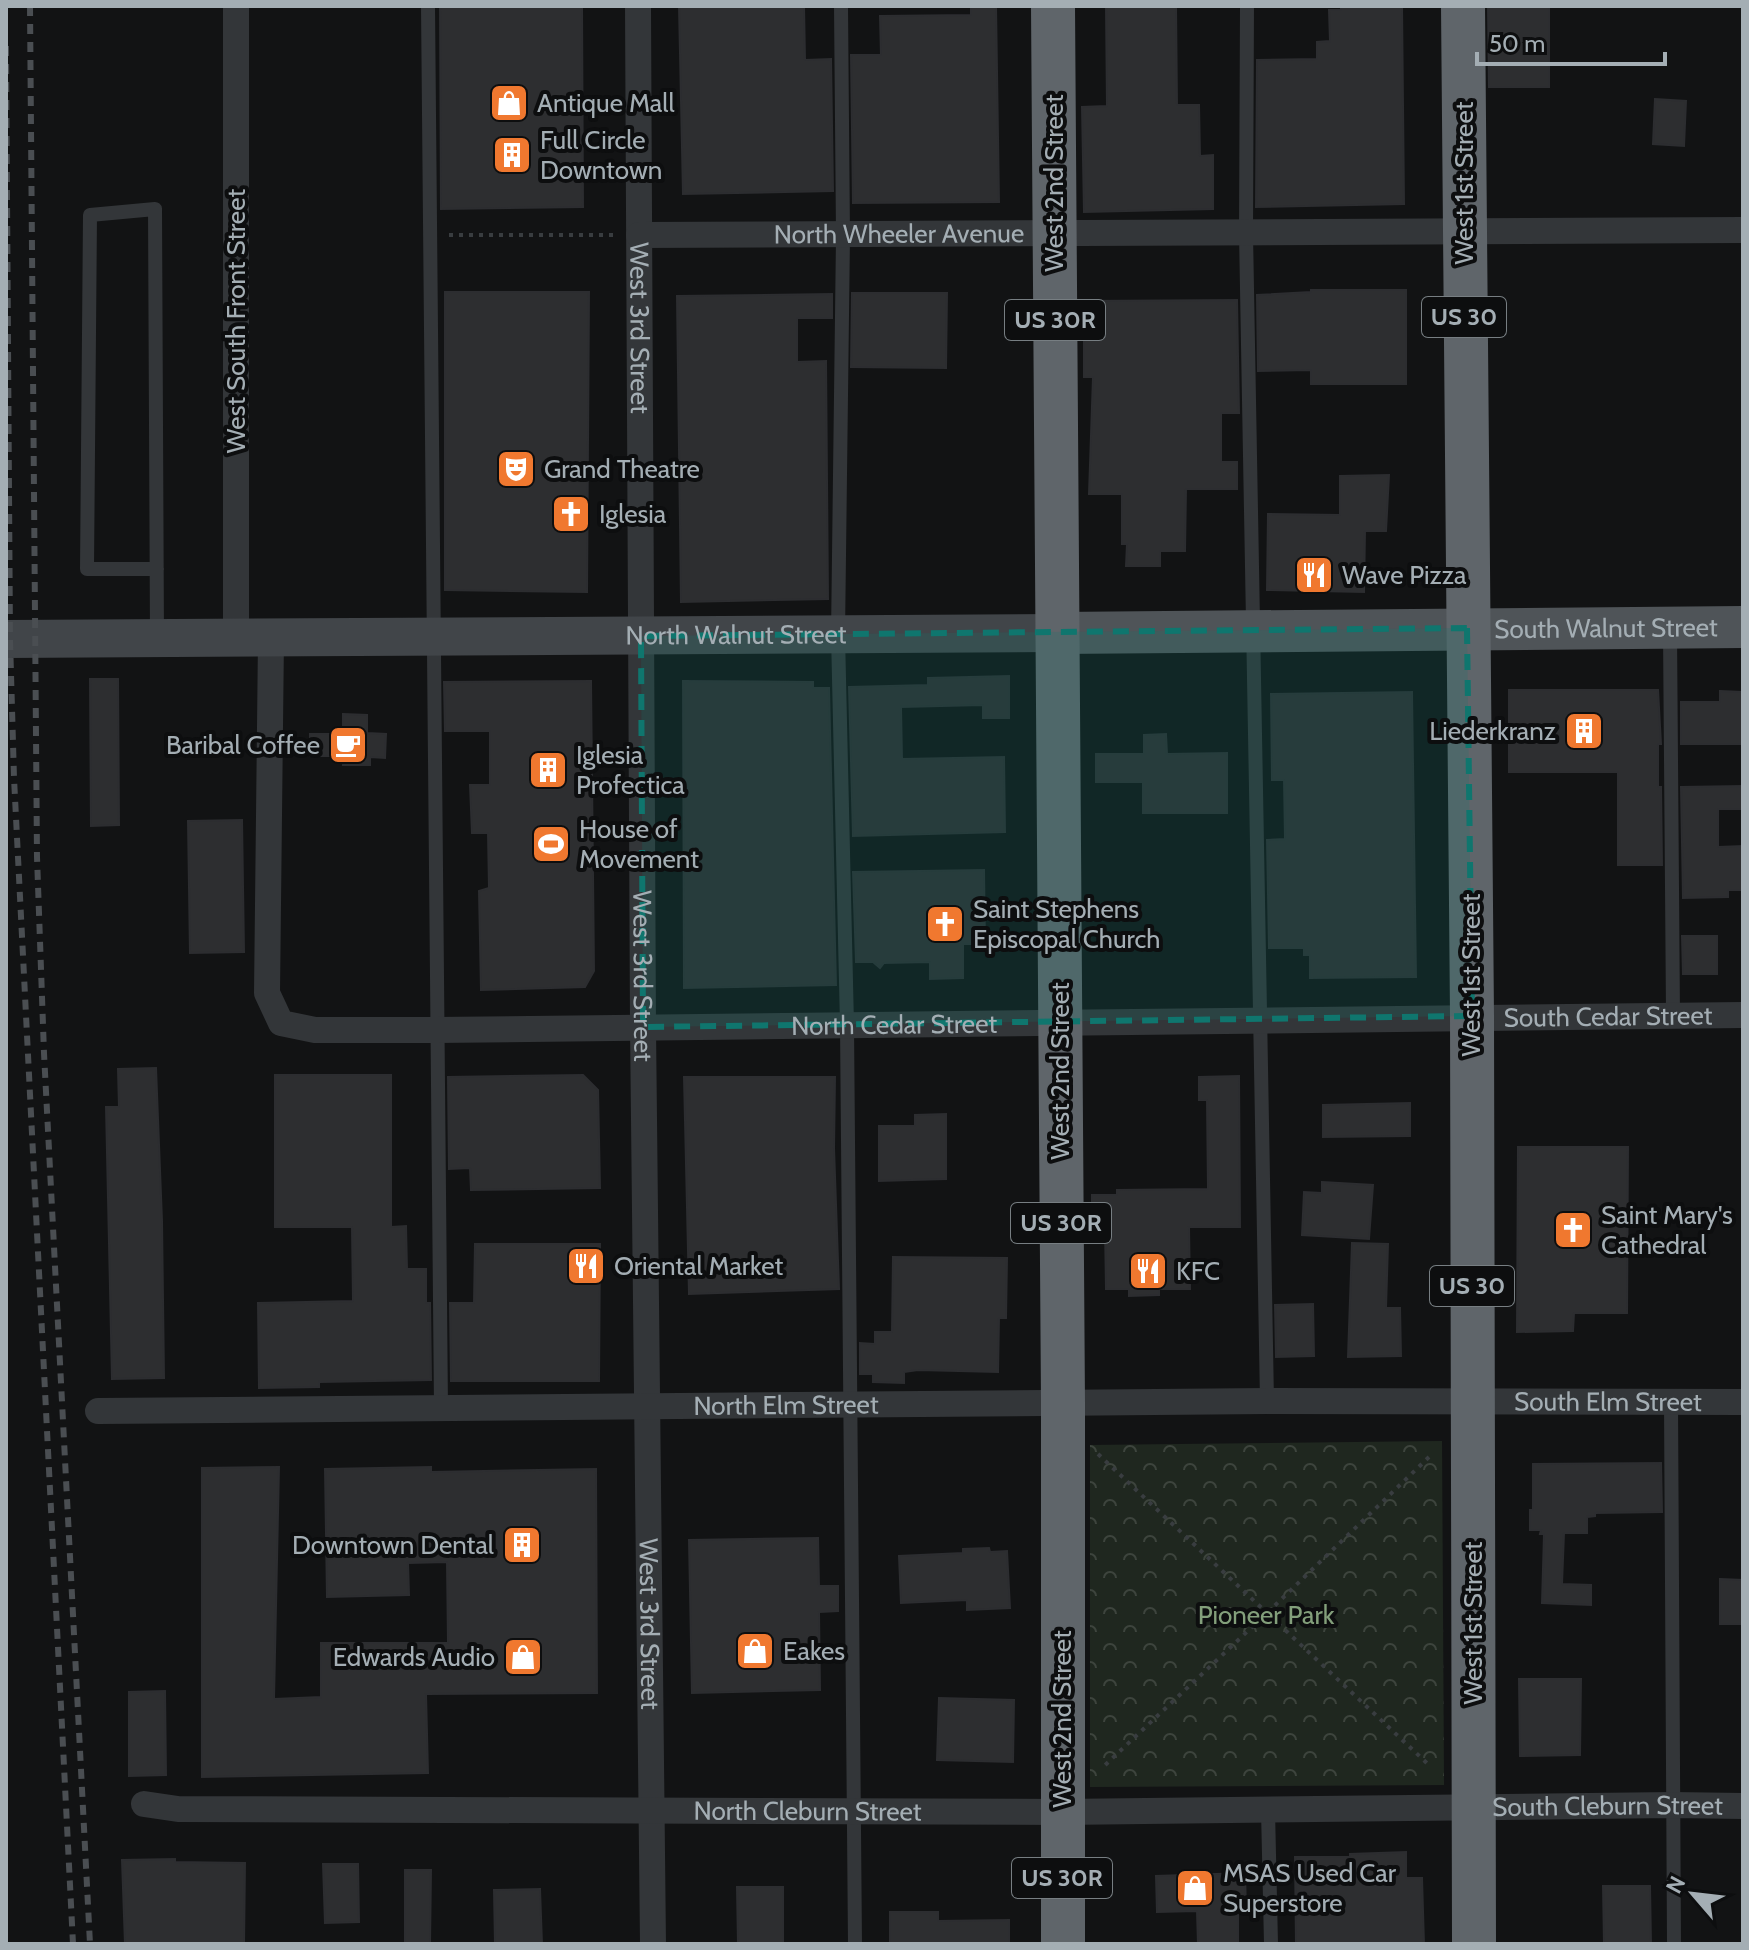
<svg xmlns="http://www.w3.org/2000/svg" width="1749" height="1950" font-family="Cabin,sans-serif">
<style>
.forest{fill:url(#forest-crowns)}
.building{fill:#2d2e30;stroke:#2c2d30;stroke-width:2}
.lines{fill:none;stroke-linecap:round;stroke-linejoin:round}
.path{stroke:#393d40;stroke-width:4;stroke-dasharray:4 6;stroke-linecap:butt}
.lane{stroke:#333639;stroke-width:14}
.street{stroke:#333639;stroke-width:26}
.secondary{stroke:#414549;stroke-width:38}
.primary{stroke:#4f5458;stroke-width:42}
.highway{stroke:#5f656a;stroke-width:44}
.rail{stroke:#4a4e52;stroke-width:6;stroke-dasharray:10 8;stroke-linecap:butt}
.marked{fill:#0f766e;fill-opacity:0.2;stroke:#0f766e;stroke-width:6;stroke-dasharray:16 10;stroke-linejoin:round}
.labels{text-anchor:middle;stroke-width:8;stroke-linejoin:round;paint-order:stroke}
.shield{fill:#0d0e0f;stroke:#777e82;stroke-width:2}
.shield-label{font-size:24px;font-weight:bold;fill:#a4aeb4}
.poi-label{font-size:26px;fill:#a4aeb4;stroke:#0d0e0f;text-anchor:start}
.street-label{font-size:26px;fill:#a4aeb4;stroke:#0d0e0f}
.park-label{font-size:26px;fill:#839f7b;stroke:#0d0e0f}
</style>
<defs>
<pattern id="forest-crowns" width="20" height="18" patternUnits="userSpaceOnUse" patternTransform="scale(2)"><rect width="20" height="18" fill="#1f271f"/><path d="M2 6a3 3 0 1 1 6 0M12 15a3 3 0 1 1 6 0" fill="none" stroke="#3d443d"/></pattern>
</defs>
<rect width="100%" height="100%" fill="#121314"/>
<path class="forest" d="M1442 1441 1444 1785 1090 1787V1445Z"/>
<g class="building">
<path d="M440 6H582L583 207 441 209Z"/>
<path d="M679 6H804L805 60 831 59 833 191 683 194Z"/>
<path d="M971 6H996L999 202 853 203 851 55H881L880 16 971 15Z"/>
<path d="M1106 6H1176L1177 105H1199L1200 156 1213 155V209L1084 212 1082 107 1107 106Z"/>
<path d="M1341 6H1402L1404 204 1256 207 1257 60 1317 59V42L1330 41 1329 10H1341Z"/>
<path d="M1488 6H1549V87H1489Z"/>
<path d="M1655 99 1686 101 1684 146 1653 144Z"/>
<path d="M1311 290H1406V384H1311V370L1258 371 1257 295 1311 292Z"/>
<path d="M445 292H589L587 592 445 590Z"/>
<path d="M852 293H947L946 368 851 367Z"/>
<path d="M832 294V318H797V362L826 361 828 599 681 602 677 296Z"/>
<path d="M1237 300 1239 413H1221V462H1237V489H1186L1185 551H1160V566H1126L1127 544H1122V494H1089L1093 377H1084V301Z"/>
<path d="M1389 475 1386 531H1365L1364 592 1267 590 1268 514 1340 515V476Z"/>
<path d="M1009 676V718H983V705L901 707 902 759 1004 757 1005 832 853 836 849 687 928 685V678Z"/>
<path d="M90 679H118L119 825 91 826Z"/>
<path d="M591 681 594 971 585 987 481 990 479 891 489 888 488 833H472L470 785H490V731H445L444 682Z"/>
<path d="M683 681 813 682V688H829L836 985 684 988Z"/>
<path d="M1509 690H1658L1661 744H1658V787H1661L1662 865H1618V772H1509Z"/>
<path d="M1720 691 1742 692V744H1681V702H1720Z"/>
<path d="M1412 692 1416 977 1310 978V955H1304V948H1269L1267 840 1285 839 1284 780H1272L1271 694Z"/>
<path d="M343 714 367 715V733L386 734 385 758 370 757V765H343L344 756H310V734H343Z"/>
<path d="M1166 734 1167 754 1227 753V813H1143V782H1096V754H1144V735Z"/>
<path d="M1743 786V809H1718V847L1743 846V890H1728V897L1683 898 1681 787Z"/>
<path d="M242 820 244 952 190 953 188 821Z"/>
<path d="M984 870 985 944H963V978L930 979V962L884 963 880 968 873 962H856L853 872Z"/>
<path d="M1682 936H1717V974H1683Z"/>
<path d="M156 1068 162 1221 164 1378 112 1379 106 1107H119L118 1069Z"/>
<path d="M275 1075H391V1227L406 1226 407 1269H426V1303H430L431 1380 319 1382V1387L259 1388 258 1303 353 1301 352 1227H275Z"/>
<path d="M583 1075 598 1090 600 1188 471 1190 470 1168 449 1169 448 1077Z"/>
<path d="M1239 1076 1240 1227H1189L1190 1289H1159V1295L1129 1296V1289H1106L1105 1228H1092V1195H1117V1190L1208 1189 1207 1100H1199V1077Z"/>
<path d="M684 1077H835L834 1148 839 1289 689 1294Z"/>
<path d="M1410 1103V1136L1323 1137V1105Z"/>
<path d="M946 1114V1179L879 1181V1126H915V1115Z"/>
<path d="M1518 1147H1628L1627 1313H1574L1573 1331 1517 1332Z"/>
<path d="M1322 1182 1373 1185 1369 1239 1302 1235 1304 1192 1322 1193Z"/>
<path d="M1352 1243 1388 1244 1386 1308H1400L1401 1356 1348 1357Z"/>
<path d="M475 1244H600L599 1381H451L450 1303H474Z"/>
<path d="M893 1257 1007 1258 1006 1318H999L998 1372 918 1370 904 1372V1383L873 1382V1374H860V1343L875 1344V1332H892Z"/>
<path d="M1313 1304 1314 1356 1276 1357 1275 1305Z"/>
<path d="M1661 1463 1662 1512 1595 1513V1516L1587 1517V1533H1564L1562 1584 1591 1585V1605L1542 1603 1544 1534H1540L1541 1530H1530V1510H1533V1464Z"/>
<path d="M279 1467 274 1699 321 1697V1643H448L447 1562 408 1563 409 1595 327 1597 325 1469 431 1467V1472L596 1469 597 1693 426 1694 428 1773 202 1777V1468Z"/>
<path d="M818 1538 819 1586H838V1611L819 1612 820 1690 692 1693 689 1540Z"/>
<path d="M989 1548 990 1552 1007 1551 1010 1608 967 1610V1600L901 1603 899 1556 963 1553V1549Z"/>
<path d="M1720 1579 1743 1580V1624H1720Z"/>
<path d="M1519 1679H1581L1580 1755 1520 1756Z"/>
<path d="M165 1691 166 1775 129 1776V1692Z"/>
<path d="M939 1698 1014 1700 1013 1762 937 1760Z"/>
<path d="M1406 1852V1878H1422L1424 1944H1296L1295 1857H1350V1854Z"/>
<path d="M175 1859V1862L245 1863 244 1944H125L122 1860Z"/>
<path d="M323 1864H358L359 1922 325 1923Z"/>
<path d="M405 1870H431L430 1944H405Z"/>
<path d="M1245 1873 1246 1910H1238V1944H1198L1197 1911 1157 1912 1156 1876Z"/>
<path d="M1603 1886H1650L1651 1944H1604Z"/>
<path d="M737 1887H783V1944H738Z"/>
<path d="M540 1889 542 1944H495L494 1890Z"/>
<path d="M890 1912H938V1921L1009 1920V1944H890Z"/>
</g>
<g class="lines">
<g class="path">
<path d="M449 235H616"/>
<path d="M1098 1454 1267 1613 1103 1767"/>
<path d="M1429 1457 1267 1613 1430 1766"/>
</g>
<g class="lane">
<path d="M428 6 441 1408"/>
<path d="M841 6 843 236 838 635 847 1025 855 1944"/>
<path d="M1247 6 1246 233 1267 1401"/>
<path d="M157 569H87L90 215 155 209 157 637"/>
<path d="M1670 632 1673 1015"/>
<path d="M1671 1402 1674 1944"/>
<path d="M1268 1810 1271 1944"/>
</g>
<g class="street">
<path d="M236 6V637"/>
<path id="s1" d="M638 6 643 1027 653 1944"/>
<path id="s2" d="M639 235 1743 230"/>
<path id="s3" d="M271 638 267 993 281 1023 315 1030H435L1743 1015"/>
<path id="s4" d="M98 1411 1267 1401 1743 1402"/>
<path id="s5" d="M144 1804 178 1809 1061 1812 1673 1805 1743 1806"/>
</g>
<path class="secondary" id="s6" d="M6 639 1058 633"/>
<path class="primary" id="s7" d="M1058 633 1743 627"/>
<g class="highway">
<path d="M1053 6 1063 1403V1944"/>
<path d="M1463 6 1472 1016 1474 1944"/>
</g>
<g class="rail">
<path d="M30 6 37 857 44 1053 90 1944"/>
<path d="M6 46 10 639 14 778 73 1944"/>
</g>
</g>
<path class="marked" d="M1467 628 1472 1016 643 1027 641 636Z"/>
<defs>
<g id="shop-square" transform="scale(2)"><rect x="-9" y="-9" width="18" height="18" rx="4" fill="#f0782f" stroke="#0d0e0f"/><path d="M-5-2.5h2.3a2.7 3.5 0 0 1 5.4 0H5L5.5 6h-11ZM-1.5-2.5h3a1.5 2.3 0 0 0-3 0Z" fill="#fff"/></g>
<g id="building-square" transform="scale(2)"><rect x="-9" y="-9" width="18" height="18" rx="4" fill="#f0782f" stroke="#0d0e0f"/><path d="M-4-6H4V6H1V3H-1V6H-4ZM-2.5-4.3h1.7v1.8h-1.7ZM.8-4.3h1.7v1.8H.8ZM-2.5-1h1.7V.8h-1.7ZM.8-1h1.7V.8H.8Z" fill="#fff"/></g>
<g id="theatre-square" transform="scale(2)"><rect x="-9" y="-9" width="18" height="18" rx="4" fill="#f0782f" stroke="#0d0e0f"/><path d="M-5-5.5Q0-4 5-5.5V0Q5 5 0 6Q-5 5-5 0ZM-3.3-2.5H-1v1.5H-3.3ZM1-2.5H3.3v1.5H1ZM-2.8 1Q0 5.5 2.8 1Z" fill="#fff"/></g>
<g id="church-square" transform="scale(2)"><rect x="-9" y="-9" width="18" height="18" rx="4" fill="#f0782f" stroke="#0d0e0f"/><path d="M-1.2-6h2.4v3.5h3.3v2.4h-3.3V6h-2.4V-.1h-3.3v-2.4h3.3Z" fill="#fff"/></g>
<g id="restaurant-square" transform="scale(2)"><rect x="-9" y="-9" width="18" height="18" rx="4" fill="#f0782f" stroke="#0d0e0f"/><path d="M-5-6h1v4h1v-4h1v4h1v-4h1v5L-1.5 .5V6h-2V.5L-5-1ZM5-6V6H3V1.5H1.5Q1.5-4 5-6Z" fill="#fff"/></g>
<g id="cafe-square" transform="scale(2)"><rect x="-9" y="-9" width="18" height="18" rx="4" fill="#f0782f" stroke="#0d0e0f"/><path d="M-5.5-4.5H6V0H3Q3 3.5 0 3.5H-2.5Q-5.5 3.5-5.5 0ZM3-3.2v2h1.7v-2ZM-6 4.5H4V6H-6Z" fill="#fff"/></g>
<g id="stadium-square" transform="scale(2)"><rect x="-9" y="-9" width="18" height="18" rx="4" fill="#f0782f" stroke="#0d0e0f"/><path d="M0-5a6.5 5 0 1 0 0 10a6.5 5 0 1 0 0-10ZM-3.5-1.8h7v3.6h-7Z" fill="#fff"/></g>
</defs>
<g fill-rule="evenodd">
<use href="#shop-square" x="509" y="103"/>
<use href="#building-square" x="512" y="155"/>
<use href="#theatre-square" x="516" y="469"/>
<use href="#church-square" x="571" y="514"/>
<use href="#restaurant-square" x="1314" y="575"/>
<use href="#building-square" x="1584" y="731"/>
<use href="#cafe-square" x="348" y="745"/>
<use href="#building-square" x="548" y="770"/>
<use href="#stadium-square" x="551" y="844"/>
<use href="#church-square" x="945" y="924"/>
<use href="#church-square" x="1573" y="1230"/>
<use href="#restaurant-square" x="586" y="1266"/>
<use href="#restaurant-square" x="1148" y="1271"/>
<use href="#building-square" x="522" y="1545"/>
<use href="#shop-square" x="755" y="1651"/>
<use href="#shop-square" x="523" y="1657"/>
<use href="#shop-square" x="1195" y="1888"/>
</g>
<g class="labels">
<g class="shield">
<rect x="1422" y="297" width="84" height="40" rx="6"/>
<rect x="1005" y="300" width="100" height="40" rx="6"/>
<rect x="1011" y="1203" width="100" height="40" rx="6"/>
<rect x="1430" y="1266" width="84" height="40" rx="6"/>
<rect x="1012" y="1858" width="100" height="40" rx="6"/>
</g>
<g class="shield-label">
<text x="1464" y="325">US 30</text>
<text x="1055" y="328">US 30R</text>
<text x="1061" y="1231">US 30R</text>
<text x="1472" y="1294">US 30</text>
<text x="1062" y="1886">US 30R</text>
</g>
<g class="poi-label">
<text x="537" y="112">Antique Mall</text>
<text x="540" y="149">Full Circle<tspan x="540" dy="30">Downtown</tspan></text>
<text x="544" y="478">Grand Theatre</text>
<text x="599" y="523">Iglesia</text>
<text x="1342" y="584">Wave Pizza</text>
<text x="1556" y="740" text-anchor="end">Liederkranz</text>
<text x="320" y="754" text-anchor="end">Baribal Coffee</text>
<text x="576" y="764">Iglesia<tspan x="576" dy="30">Profectica</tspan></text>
<text x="579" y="838">House of<tspan x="579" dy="30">Movement</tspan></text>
<text x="973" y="918">Saint Stephens<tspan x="973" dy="30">Episcopal Church</tspan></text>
<text x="1601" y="1224">Saint Mary's<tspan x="1601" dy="30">Cathedral</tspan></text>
<text x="614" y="1275">Oriental Market</text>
<text x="1176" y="1280">KFC</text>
<text x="494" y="1554" text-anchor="end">Downtown Dental</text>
<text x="783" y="1660">Eakes</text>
<text x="495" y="1666" text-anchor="end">Edwards Audio</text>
<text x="1223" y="1882">MSAS Used Car<tspan x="1223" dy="30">Superstore</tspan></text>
</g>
<g class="street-label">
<text transform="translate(1054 183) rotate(-90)" y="9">West 2nd Street</text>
<text transform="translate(1464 183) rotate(-90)" y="9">West 1st Street</text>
<text dy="9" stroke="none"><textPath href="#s2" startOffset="260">North Wheeler Avenue</textPath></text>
<text transform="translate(236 321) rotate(-90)" y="9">West South Front Street</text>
<text dy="9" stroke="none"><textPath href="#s1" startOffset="322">West 3rd Street</textPath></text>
<text dy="9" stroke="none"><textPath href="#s7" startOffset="548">South Walnut Street</textPath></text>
<text dy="9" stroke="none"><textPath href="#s6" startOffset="730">North Walnut Street</textPath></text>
<text dy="9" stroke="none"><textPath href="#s1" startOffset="970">West 3rd Street</textPath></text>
<text transform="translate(1471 975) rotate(-90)" y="9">West 1st Street</text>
<text dy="9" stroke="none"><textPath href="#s3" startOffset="1716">South Cedar Street</textPath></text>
<text dy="9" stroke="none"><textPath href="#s3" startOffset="1002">North Cedar Street</textPath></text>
<text transform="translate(1060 1071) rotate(-90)" y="9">West 2nd Street</text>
<text dy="9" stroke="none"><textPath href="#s4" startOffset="1510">South Elm Street</textPath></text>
<text dy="9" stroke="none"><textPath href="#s4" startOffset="688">North Elm Street</textPath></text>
<text dy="9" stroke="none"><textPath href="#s1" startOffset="1618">West 3rd Street</textPath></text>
<text transform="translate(1473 1623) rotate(-90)" y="9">West 1st Street</text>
<text transform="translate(1062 1719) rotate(-90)" y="9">West 2nd Street</text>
<text dy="9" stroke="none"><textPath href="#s5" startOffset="1464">South Cleburn Street</textPath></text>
<text dy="9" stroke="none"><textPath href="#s5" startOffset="664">North Cleburn Street</textPath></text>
</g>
<g class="park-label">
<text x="1266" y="1624">Pioneer Park</text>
</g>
</g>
<rect width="1749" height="1950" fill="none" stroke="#a4aeb4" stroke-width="16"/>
<g transform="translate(1693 1894) rotate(298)" stroke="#0d0e0f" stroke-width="6" paint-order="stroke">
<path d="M0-6L14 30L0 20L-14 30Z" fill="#a4aeb4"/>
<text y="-12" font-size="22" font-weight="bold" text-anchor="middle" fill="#a4aeb4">N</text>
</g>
<path d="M1477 52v12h188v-12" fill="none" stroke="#a4aeb4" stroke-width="4"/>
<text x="1489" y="52" font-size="24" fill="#a4aeb4" stroke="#0d0e0f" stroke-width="6" paint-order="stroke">50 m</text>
</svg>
